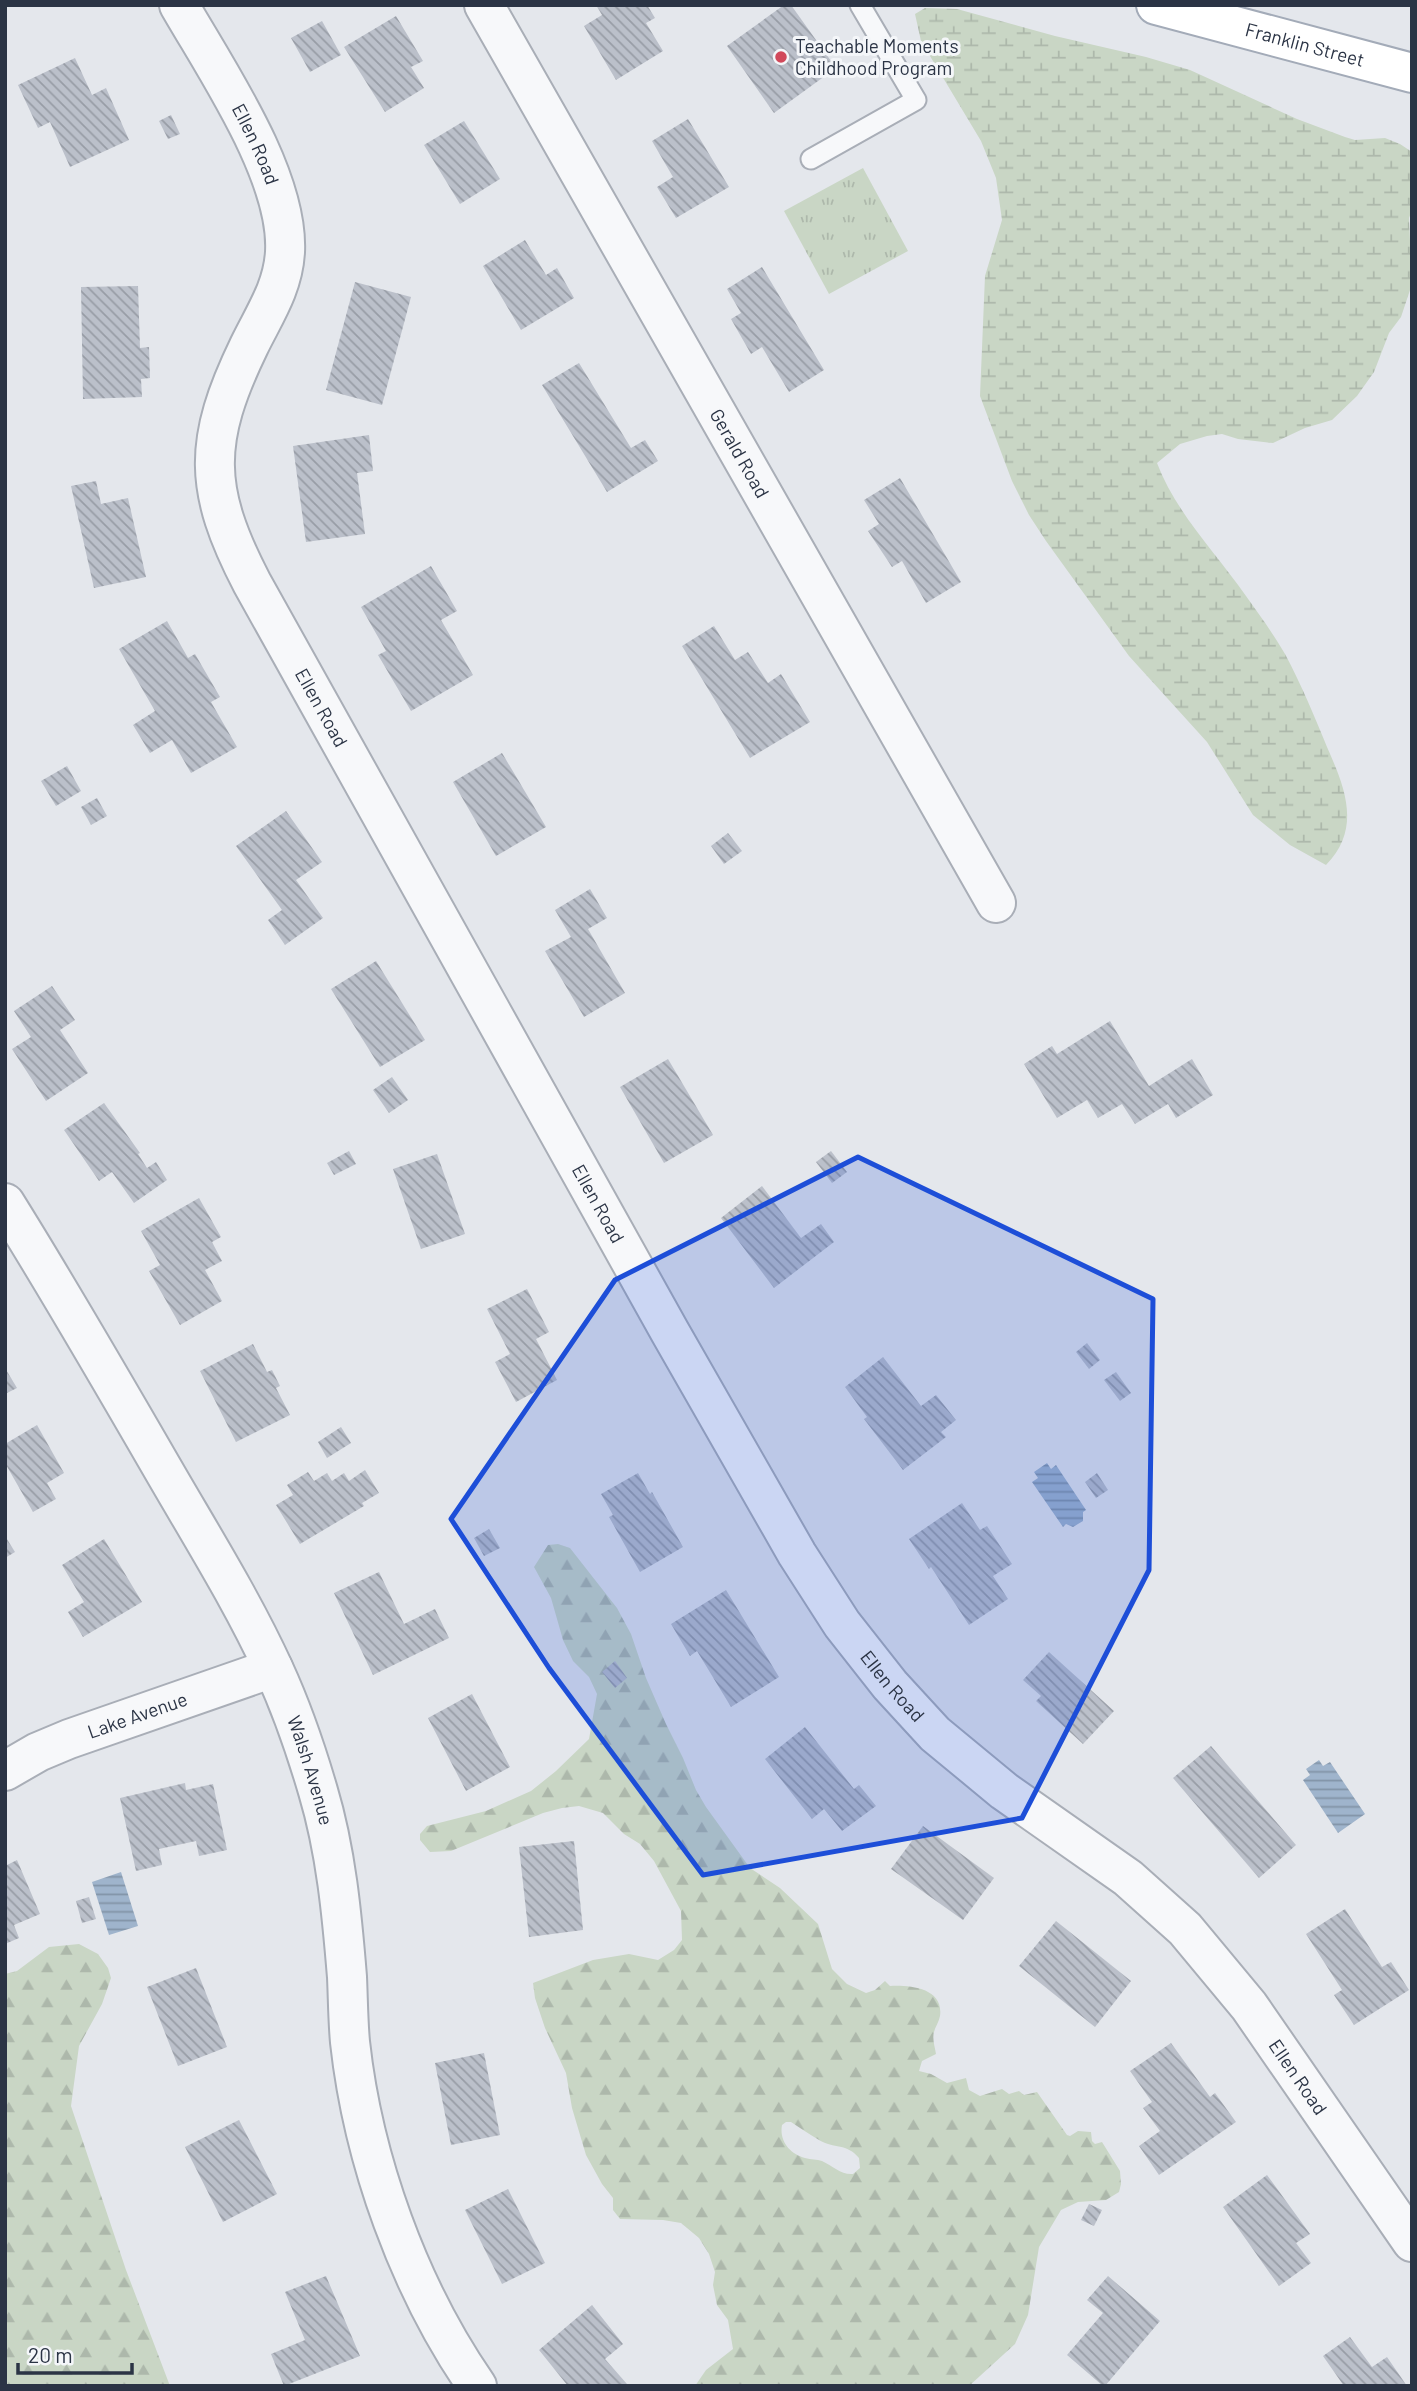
<svg xmlns="http://www.w3.org/2000/svg" width="1417" height="2391" font-family="Barlow,sans-serif">
<style>
.grass{fill:url(#grass-tufts)}
.forest{fill:url(#forest-firs);fill-rule:evenodd}
.wetland{fill:url(#wetland-marsh)}
.water{fill:url(#water-rules)}
.building{fill:url(#building-back-hatch)}
.lines{fill:none;stroke-linecap:round;stroke-linejoin:round}
.lane-casing{stroke:#a9aeb7;stroke-width:23}
.street-casing{stroke:#a9aeb7;stroke-width:42}
.primary-casing{stroke:#a3abb8;stroke-width:42}
.lane{stroke:#f7f8fa;stroke-width:19}
.street{stroke:#f7f8fa;stroke-width:38}
.primary{stroke:#fff;stroke-width:38}
.marked{fill:#1d4ed8;fill-opacity:0.2;stroke:#1d4ed8;stroke-width:5;stroke-linejoin:round}
.poi-dot{fill:#d1495b;stroke:#f4f6f9;stroke-width:2.5}
.labels{text-anchor:middle;stroke-width:6;stroke-linejoin:round;paint-order:stroke}
.street-label{font-size:19px;fill:#2b3445;stroke:#f4f6f9}
.poi-label{font-size:19px;fill:#2b3445;stroke:#f4f6f9;text-anchor:start}
</style>
<defs>
<pattern id="grass-tufts" width="24" height="20" patternUnits="userSpaceOnUse" patternTransform="scale(1.75)"><rect width="24" height="20" fill="#c9d6c5"/><path d="M3 7l-1-3M5 7V3M7 7l1-3M15 17l-1-3M17 17v-4M19 17l1-3" fill="none" stroke="#adb8ab"/></pattern>
<pattern id="forest-firs" width="22" height="20" patternUnits="userSpaceOnUse" patternTransform="scale(1.75)"><rect width="22" height="20" fill="#c9d6c5"/><path d="M5 1l3.5 6h-7zM16 11l3.5 6h-7z" fill="#adb8ab"/></pattern>
<pattern id="wetland-marsh" width="20" height="14" patternUnits="userSpaceOnUse" patternTransform="scale(1.75)"><rect width="20" height="14" fill="#c9d6c5"/><path d="M1 5h8M5 5V1M11 12h8M15 12V8" fill="none" stroke="#adb8ab"/></pattern>
<pattern id="water-rules" width="6" height="5" patternUnits="userSpaceOnUse" patternTransform="scale(1.75)"><rect width="6" height="5" fill="#9fb4cc"/><path d="M0 2.5h6" fill="none" stroke="#8293a7"/></pattern>
<pattern id="building-back-hatch" width="6" height="6" patternUnits="userSpaceOnUse" patternTransform="scale(1.75)"><rect width="6" height="6" fill="#bbc0ca"/><path d="M-1 5l2 2M0 0l6 6M5-1l2 2" fill="none" stroke="#989da6"/></pattern>
</defs>
<rect width="100%" height="100%" fill="#e4e7ec"/>
<path class="grass" d="M863 168 908 251 829 294 784 211Z"/>
<g class="forest">
<path d="M558 1544 570 1548 617 1608 631 1634 646 1678 666 1724 683 1758 696 1790 706 1807 750 1868 780 1888 818 1924 832 1969 847 1984 866 1993 875 1990 885 1981 890 1986C910 1985 944 1988 940 2016 939 2022 935 2027 934 2032 932 2039 935 2047 936 2054L922 2061 919 2071 931 2074 947 2083 966 2078 969 2090 980 2096 1002 2089 1009 2094 1019 2091 1024 2095 1037 2092 1067 2135 1070 2136 1078 2131 1091 2132 1092 2141 1095 2144 1102 2142 1120 2171 1121 2184 1119 2192 1106 2200 1078 2202 1061 2210 1039 2247 1028 2315 1015 2344 969 2386H695L706 2370 733 2349 728 2320 717 2305 713 2285 715 2272 709 2254 699 2238 681 2223 663 2220 620 2219 613 2210V2198L602 2184 586 2155 572 2108 566 2073 545 2028 535 1998 533 1983 593 1960 629 1954 658 1960 674 1950 682 1940 681 1911 654 1861 640 1844 624 1834 603 1813 579 1806 562 1808 543 1813 451 1851 430 1852 420 1840V1834L427 1826 486 1811 531 1791 556 1771 589 1739 597 1694 589 1677 573 1661 563 1640 551 1598 534 1567 548 1545ZM786 2122H791C800 2128 809 2134 819 2140 834 2149 847 2143 859 2158L860 2168 853 2174C841 2175 833 2166 822 2161 817 2159 811 2160 805 2158 790 2154 779 2141 782 2125Z"/>
<path d="M79 1944 98 1954 108 1968 111 1978 102 2004 79 2046 71 2106 126 2270 170 2386H5V1974L17 1971 49 1947Z"/>
</g>
<path class="wetland" d="M925 8 957 9 1055 36 1146 57 1190 70 1297 119 1345 137 1355 140 1385 138 1400 144 1412 152V210L1409 218 1412 284 1401 317 1389 333 1374 372 1357 396 1332 420 1305 428 1273 443 1238 439 1222 434 1207 436 1180 444 1157 463C1176 513 1216 553 1246 596 1259 614 1274 635 1285 654 1301 684 1314 715 1327 747 1345 788 1362 828 1326 865L1290 845 1253 815 1207 742 1129 656 1046 541 1029 515 1012 481 980 396 985 276 1002 220 996 178 981 141 921 41 915 14Z"/>
<g class="water">
<path d="M1047 1463 1051 1469 1056 1465 1086 1510 1083 1512V1521L1073 1527 1066 1524 1063 1527 1032 1482 1038 1478 1034 1472Z"/>
<path d="M1319 1760 1323 1766 1330 1762 1365 1814 1338 1833 1303 1780 1310 1775 1306 1769Z"/>
<path d="M121 1872 138 1926 109 1935 92 1882Z"/>
</g>
<g class="building">
<path d="M596 5H647L655 18 646 23 663 51 616 80 584 26 602 15Z"/>
<path d="M784 5H791L836 68 774 113 727 46Z"/>
<path d="M396 16 423 61 411 67 424 88 385 112 344 47Z"/>
<path d="M322 21 341 55 310 72 291 38Z"/>
<path d="M75 58 92 95 106 88 129 140 70 167 50 122 38 128 18 85Z"/>
<path d="M171 115 180 134 168 139 159 121Z"/>
<path d="M688 119 729 187 676 218 657 187 673 177 652 141Z"/>
<path d="M464 121 500 179 460 204 424 145Z"/>
<path d="M525 240 546 275 557 268 574 298 521 330 483 266Z"/>
<path d="M762 267 824 370 789 392 762 347 751 354 731 319 741 313 727 289Z"/>
<path d="M355 282 411 297 382 405 326 390Z"/>
<path d="M138 286 140 348 149 347 150 378 141 379 142 397 83 399 81 287Z"/>
<path d="M579 363 631 448 645 440 658 461 607 492 542 385Z"/>
<path d="M369 435 373 471 357 473 365 534 306 542 293 446Z"/>
<path d="M900 478 961 582 926 603 902 561 892 567 868 531 879 524 864 500Z"/>
<path d="M96 481 101 504 128 498 146 577 94 588 71 486Z"/>
<path d="M431 566 457 611 441 620 473 675 411 711 378 655 386 651 361 607Z"/>
<path d="M167 621 188 658 195 654 220 697 211 702 237 747 191 773 172 740 150 753 133 725 155 711 119 649Z"/>
<path d="M714 626 735 660 748 652 768 683 781 674 810 722 750 758 682 646Z"/>
<path d="M502 753 546 827 496 856 453 782Z"/>
<path d="M67 766 81 791 56 806 41 781Z"/>
<path d="M97 798 107 816 91 825 81 807Z"/>
<path d="M286 811 322 862 296 880 323 918 285 945 268 920 282 910 236 846Z"/>
<path d="M728 833 742 851 724 864 711 846Z"/>
<path d="M590 889 607 918 588 929 625 993 584 1017 545 951 571 937 555 910Z"/>
<path d="M376 961 425 1040 380 1067 331 989Z"/>
<path d="M52 986 75 1020 60 1030 88 1073 46 1101 12 1049 31 1037 14 1011Z"/>
<path d="M1110 1021 1149 1086 1192 1059 1213 1095 1176 1118 1168 1104 1135 1124 1122 1104 1098 1118 1087 1100 1057 1118 1024 1064 1052 1046 1057 1054Z"/>
<path d="M668 1059 713 1135 664 1163 620 1087Z"/>
<path d="M392 1077 408 1100 389 1113 373 1090Z"/>
<path d="M104 1103 140 1153 138 1154 147 1168 156 1162 167 1180 134 1203 112 1172 99 1181 64 1130Z"/>
<path d="M349 1151 356 1164 334 1175 327 1163Z"/>
<path d="M831 1151 847 1172 832 1183 816 1162Z"/>
<path d="M437 1154 465 1234 421 1249 393 1169Z"/>
<path d="M762 1186 801 1238 821 1224 834 1242 774 1288 721 1218Z"/>
<path d="M199 1198 221 1237 212 1242 222 1261 205 1270 222 1301 180 1325 149 1271 160 1265 141 1231Z"/>
<path d="M527 1289 549 1332 536 1339 557 1380 516 1402 495 1362 510 1354 487 1309Z"/>
<path d="M1087 1343 1100 1360 1089 1369 1076 1352Z"/>
<path d="M253 1344 267 1372 272 1370 280 1386 276 1388 290 1415 236 1442 200 1371Z"/>
<path d="M883 1357 921 1406 936 1395 956 1420 941 1432 946 1437 903 1470 864 1419 867 1417 845 1387Z"/>
<path d="M5 1368 17 1388 5 1394Z"/>
<path d="M1116 1372 1131 1393 1120 1401 1104 1380Z"/>
<path d="M37 1425 64 1473 47 1483 56 1499 33 1512 5 1463V1444Z"/>
<path d="M341 1427 351 1443 327 1458 318 1442Z"/>
<path d="M365 1470 379 1493 362 1503 364 1506 300 1544 276 1505 293 1495 287 1485 308 1472 314 1481 327 1473 332 1481 344 1473 349 1481Z"/>
<path d="M638 1473 650 1494 652 1492 683 1547 640 1572 609 1517 613 1515 601 1494Z"/>
<path d="M1097 1473 1108 1490 1096 1498 1085 1482Z"/>
<path d="M962 1503 980 1530 987 1526 1012 1564 993 1576 1008 1599 969 1625 931 1567 929 1569 909 1539Z"/>
<path d="M489 1529 500 1548 484 1556 474 1538Z"/>
<path d="M5 1536 15 1552 5 1558Z"/>
<path d="M104 1539 142 1602 83 1637 68 1612 84 1602 62 1565Z"/>
<path d="M379 1572 404 1624 435 1609 449 1638 373 1675 334 1593Z"/>
<path d="M726 1590 779 1677 731 1707 697 1651 690 1656 671 1624Z"/>
<path d="M1049 1652 1114 1711 1083 1744 1036 1701 1041 1696 1023 1680Z"/>
<path d="M615 1661 627 1678 615 1688 602 1672Z"/>
<path d="M472 1694 510 1767 466 1791 428 1718Z"/>
<path d="M805 1727 854 1789 859 1785 876 1806 842 1831 824 1809 812 1819 765 1759Z"/>
<path d="M1211 1746 1296 1845 1259 1878 1173 1778Z"/>
<path d="M185 1783 186 1790 213 1784 227 1850 199 1856 196 1841 159 1849 162 1865 136 1871 120 1798Z"/>
<path d="M923 1826 994 1878 963 1920 891 1869Z"/>
<path d="M574 1841 583 1930 529 1937 519 1847Z"/>
<path d="M17 1860 40 1914 14 1925 19 1938 5 1944V1866Z"/>
<path d="M89 1897 96 1919 82 1923 76 1901Z"/>
<path d="M1345 1909 1382 1967 1391 1962 1409 1990 1354 2025 1334 1995 1342 1990 1306 1934Z"/>
<path d="M1056 1921 1131 1981 1095 2027 1019 1966Z"/>
<path d="M196 1968 227 2047 178 2066 147 1987Z"/>
<path d="M1171 2043 1210 2097 1215 2093 1236 2122 1159 2175 1139 2146 1160 2131 1143 2108 1152 2102 1130 2071Z"/>
<path d="M484 2053 500 2135 451 2145 435 2063Z"/>
<path d="M239 2120 277 2194 223 2222 185 2147Z"/>
<path d="M1267 2175 1310 2234 1296 2243 1311 2263 1279 2286 1223 2207Z"/>
<path d="M508 2189 545 2263 502 2284 465 2210Z"/>
<path d="M1089 2204 1102 2210 1094 2226 1081 2220Z"/>
<path d="M326 2276 360 2356 284 2386 271 2354 305 2340 285 2292Z"/>
<path d="M1108 2276 1160 2321 1105 2386H1103L1067 2355 1103 2313 1087 2300Z"/>
<path d="M592 2305 623 2344 605 2359 627 2384 625 2386H568L539 2350Z"/>
<path d="M1350 2337 1372 2367 1387 2357 1407 2386H1344L1323 2356Z"/>
</g>
<g class="lines">
<g class="lane-casing">
<path id="lane" d="M811 159 916 100 860 5"/>
</g>
<g class="street-casing">
<g id="street">
<path id="s1" d="M179 5C217 71 289 176 285 252 283 288 264 315 249 346 203 441 203 489 252 583L670 1332 797 1554 842 1624 890 1685 935 1734 1004 1791 1128 1878 1185 1929 1249 2006 1412 2242"/>
<path id="s2" d="M484 5 996 903"/>
<path id="s3" d="M5 1203C60 1291 112 1381 164 1471 201 1535 243 1602 274 1670 292 1709 306 1750 318 1791 336 1851 342 1915 347 1977 348 1999 348 2020 350 2042 363 2160 409 2288 477 2386"/>
<path id="s4" d="M5 1771 38 1752 69 1739 273 1668"/>
</g>
</g>
<g class="primary-casing">
<g id="primary">
<path id="s5" d="M1156 5 1412 73"/>
</g>
</g>
<use href="#lane" class="lane"/>
<use href="#street" class="street"/>
<use href="#primary" class="primary"/>
</g>
<path class="marked" d="M858 1157 1153 1299 1149 1570 1022 1818 703 1875 549 1668 451 1519 615 1280Z"/>
<circle class="poi-dot" cx="781" cy="57" r="7"/>
<g class="labels">
<g class="street-label">
<text dy="7" stroke="none"><textPath href="#s5" startOffset="154">Franklin Street</textPath></text>
<text dy="7" stroke="none"><textPath href="#s1" startOffset="159">Ellen Road</textPath></text>
<text dy="7" stroke="none"><textPath href="#s2" startOffset="516">Gerald Road</textPath></text>
<text dy="7" stroke="none"><textPath href="#s1" startOffset="766">Ellen Road</textPath></text>
<text dy="7" stroke="none"><textPath href="#s1" startOffset="1334">Ellen Road</textPath></text>
<text dy="7" stroke="none"><textPath href="#s1" startOffset="1900">Ellen Road</textPath></text>
<text dy="7" stroke="none"><textPath href="#s4" startOffset="144">Lake Avenue</textPath></text>
<text dy="7" stroke="none"><textPath href="#s3" startOffset="646">Walsh Avenue</textPath></text>
<text dy="7" stroke="none"><textPath href="#s1" startOffset="2468">Ellen Road</textPath></text>
</g>
<g class="poi-label">
<text x="795" y="53">Teachable Moments<tspan x="795" dy="22">Childhood Program</tspan></text>
</g>
</g>
<rect width="1417" height="2391" fill="none" stroke="#2b3445" stroke-width="14"/>
<path d="M18 2363v10h114v-10" fill="none" stroke="#2b3445" stroke-width="3.5"/>
<text x="28" y="2363" font-size="21" fill="#2b3445" stroke="#f4f6f9" stroke-width="5" paint-order="stroke">20 m</text>
</svg>
